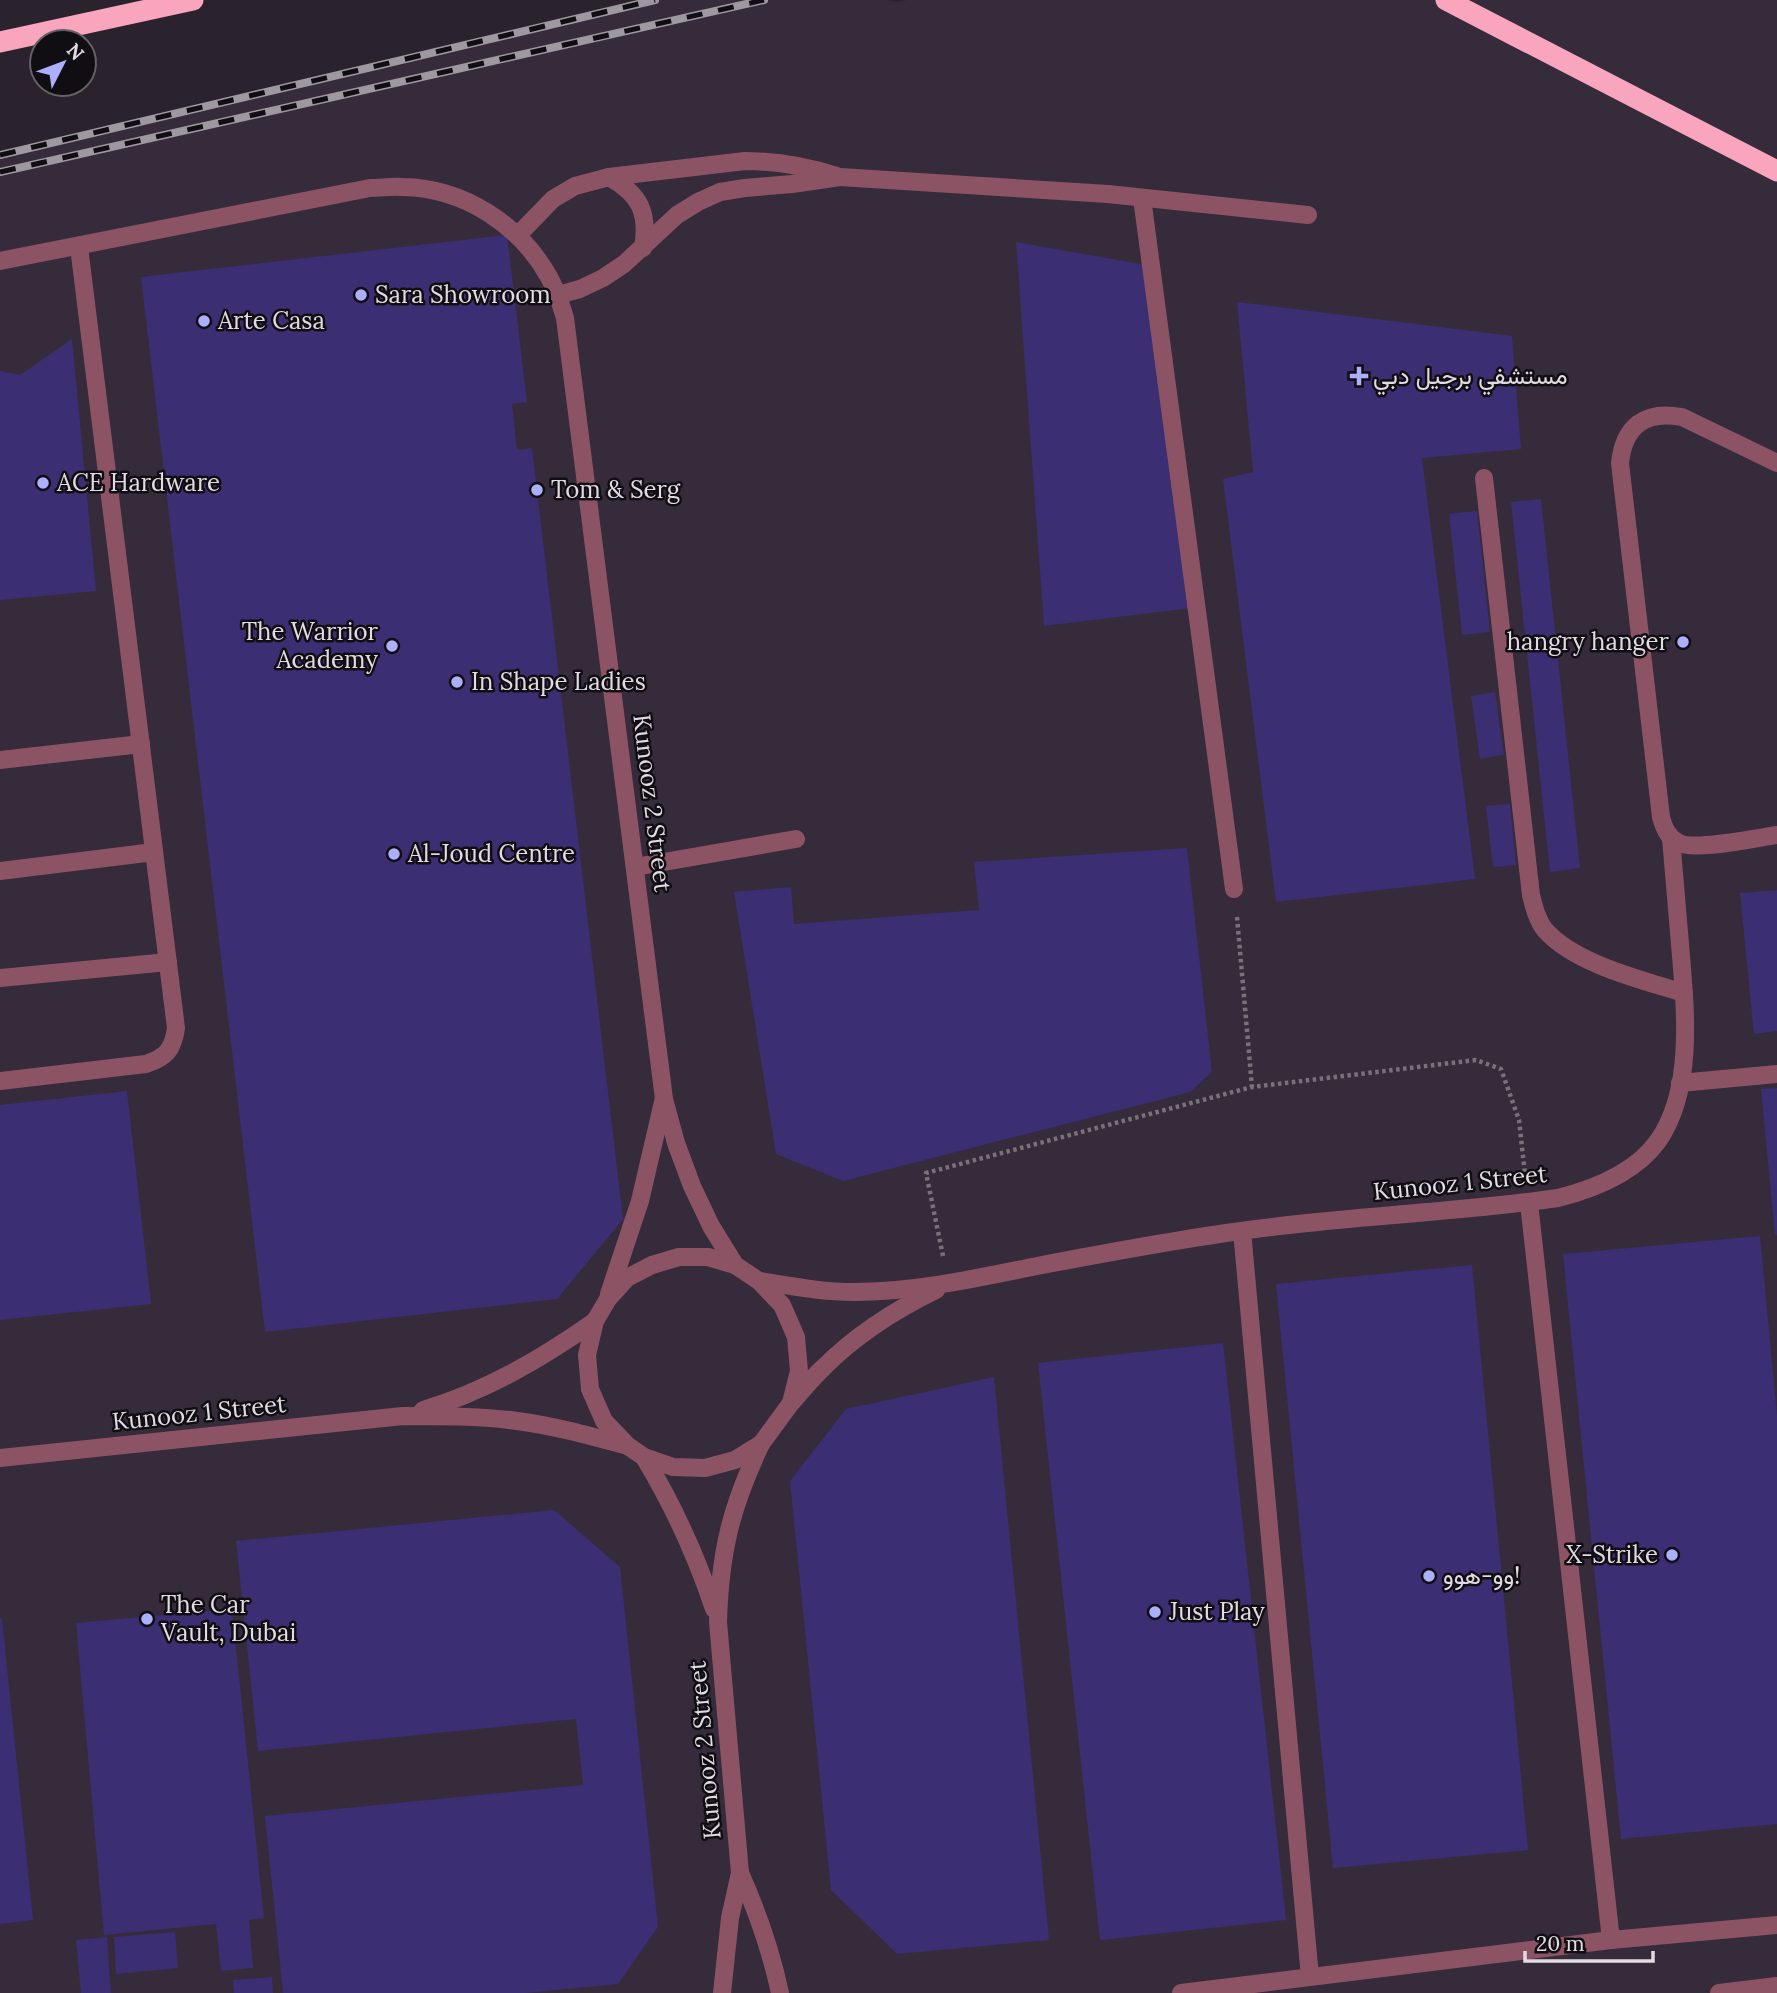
<svg xmlns="http://www.w3.org/2000/svg" width="1777" height="1993" font-family="Lora,Vazirmatn,serif">
<style>
.built{fill:#362b3b}
.building{fill:#3c2e72}
.lines{fill:none;stroke-linecap:round;stroke-linejoin:round}
.path{stroke:#77717a;stroke-width:4.5;stroke-dasharray:3.5 3.5;stroke-linecap:butt}
.service{stroke:#8c5364;stroke-width:18}
.minor{stroke:#8c5364;stroke-width:18}
.tertiary{stroke:#8c5364;stroke-width:18}
.motorway{stroke:#f9a5bd;stroke-width:21}
.rail-casing{stroke:#9e99a1;stroke-width:8}
.rail{stroke:#110e13;stroke-width:5;stroke-dasharray:16;stroke-linecap:butt}
.poi-dot{fill:#acaffb;stroke:#110e13;stroke-width:2.5}
.labels{text-anchor:middle;stroke-width:5;stroke-linejoin:round;paint-order:stroke}
.poi-label{font-size:24px;fill:#e1dce3;stroke:#110e13;text-anchor:start}
.street-label{font-size:24px;fill:#e1dce3;stroke:#110e13}
</style>
<rect width="100%" height="100%" fill="#2a232e"/>
<path class="built" d="M652 0H887L897 2 907 0H1777V1993H0V151Z"/>
<g class="building">
<path d="M507 235 527 402 512 404 517 450 532 448 623 1219 557 1299 265 1332 141 277Z"/>
<path d="M1016 242 1146 265 1191 608 1044 626Z"/>
<path d="M1237 302 1512 336 1521 449 1422 458 1475 879 1276 902 1223 479 1253 472Z"/>
<path d="M72 339 96 591 0 600V371L20 375Z"/>
<path d="M1541 499 1580 868 1550 872 1511 502Z"/>
<path d="M1477 511 1490 632 1462 635 1449 514Z"/>
<path d="M1495 692 1504 755 1480 759 1471 696Z"/>
<path d="M1510 804 1516 865 1493 867 1486 806Z"/>
<path d="M1187 848 1212 1072 1190 1092 843 1181 776 1154 734 892 791 887 794 924 979 910 974 862Z"/>
<path d="M1777 890V1031L1754 1034 1740 893Z"/>
<path d="M1777 1088V1235H1775L1761 1089Z"/>
<path d="M127 1091 151 1304 0 1320V1105Z"/>
<path d="M1760 1236 1777 1415V1824L1621 1839 1563 1254Z"/>
<path d="M1472 1265 1528 1850 1333 1868 1276 1284Z"/>
<path d="M1223 1343 1286 1920 1100 1940 1038 1363Z"/>
<path d="M994 1377 1049 1940 897 1954 831 1890 790 1481 846 1409Z"/>
<path d="M554 1510 620 1567 658 1927 618 1984 525 1993H283L265 1816 583 1785 576 1719 258 1751 236 1541Z"/>
<path d="M232 1609 264 1918 249 1920 253 1968 221 1971 216 1924 104 1935 76 1623Z"/>
<path d="M0 1619H2L33 1920 0 1924Z"/>
<path d="M175 1932 178 1968 116 1974 114 1937Z"/>
<path d="M107 1937 111 1993H81L76 1940Z"/>
<path d="M272 1977 273 1993H234L233 1980Z"/>
</g>
<g class="lines">
<g class="path">
<path d="M1237 917 1252 1087"/>
<path d="M943 1256 926 1173 1252 1087 1476 1060 1501 1069 1519 1120 1525 1174"/>
</g>
<g class="service">
<path d="M609 177C640 194 649 213 643 248"/>
<path d="M1142 198 1234 889"/>
<path d="M518 235 553 199 575 186 609 177 745 161C777 161 806 166 837 176"/>
<path d="M558 295 580 289 603 278 624 264 677 215 698 202 720 192 745 188 792 184 840 177 1108 194 1308 215"/>
<path d="M1777 463 1682 417C1645 410 1624 426 1620 463L1661 817C1664 828 1668 838 1679 843 1695 851 1756 838 1777 835"/>
<path d="M1484 478 1531 895C1534 907 1537 920 1545 930 1575 964 1642 980 1684 993"/>
<path d="M0 760 141 744"/>
<path d="M635 867 796 839"/>
<path d="M0 871 154 852"/>
<path d="M0 978 168 962"/>
<path d="M0 1081 146 1064C167 1057 173 1049 176 1028L79 247"/>
<path d="M1680 1083 1777 1074"/>
<path d="M1529 1203 1611 1940"/>
<path d="M1242 1231 1310 1977"/>
<path d="M1181 1993 1611 1940 1777 1925"/>
</g>
<g class="minor">
<path d="M759 1281C791 1286 822 1292 854 1292 916 1292 977 1278 1037 1266 1105 1253 1173 1240 1241 1231 1347 1216 1453 1213 1558 1198 1594 1189 1635 1173 1658 1141 1695 1088 1685 1006 1680 944 1677 909 1674 874 1671 838"/>
<path d="M791 1403C802 1391 812 1378 824 1367 856 1335 895 1310 936 1290"/>
<path d="M423 1410C486 1391 541 1359 595 1321"/>
<path d="M0 1458 403 1416C441 1416 479 1416 517 1421 555 1426 591 1436 628 1446"/>
</g>
<g class="tertiary">
<path d="M0 261 370 188C381 188 392 186 403 187 464 188 520 225 549 277 556 290 561 304 565 318L664 1099 676 1143 692 1186 711 1226 735 1265 759 1281 782 1305 796 1337 799 1371 791 1403 761 1444 735 1460 705 1468 673 1467 644 1457 628 1446 604 1421 590 1389 587 1355 595 1321 608 1299 627 1278 652 1265 679 1257H708L735 1265"/>
<path d="M609 1294 640 1201 663 1102"/>
<path d="M644 1457C673 1505 696 1555 714 1609"/>
<path d="M740 1873C758 1913 771 1951 780 1993"/>
<path d="M722 1993 730 1918 740 1873 718 1622C720 1552 731 1507 761 1444"/>
<path d="M1719 1993 1777 1986"/>
</g>
<g class="motorway">
<path d="M1446 0 1777 171"/>
<path d="M0 42 193 0"/>
</g>
<g class="rail-casing">
<g id="rail">
<path d="M0 155 655 0"/>
<path d="M0 172 764 0"/>
</g>
</g>
<use href="#rail" class="rail"/>
</g>
<g class="poi-dot">
<circle cx="361" cy="295" r="7"/>
<circle cx="204" cy="321" r="7"/>
<path d="M1355.5 365.5h7v7h7v7h-7v7h-7v-7h-7v-7h7z"/>
<circle cx="43" cy="483" r="7"/>
<circle cx="537" cy="490" r="7"/>
<circle cx="1683" cy="642" r="7"/>
<circle cx="392" cy="646" r="7"/>
<circle cx="457" cy="682" r="7"/>
<circle cx="394" cy="854" r="7"/>
<circle cx="1672" cy="1555" r="7"/>
<circle cx="1429" cy="1576" r="7"/>
<circle cx="1155" cy="1612" r="7"/>
<circle cx="147" cy="1619" r="7"/>
</g>
<g class="labels">
<g class="poi-label">
<text x="375" y="303">Sara Showroom</text>
<text x="218" y="329">Arte Casa</text>
<text x="1373" y="384">مستشفي برجيل دبي</text>
<text x="57" y="491">ACE Hardware</text>
<text x="551" y="498">Tom &amp; Serg</text>
<text x="378" y="640" text-anchor="end">The Warrior<tspan x="378" dy="28">Academy</tspan></text>
<text x="1669" y="650" text-anchor="end">hangry hanger</text>
<text x="471" y="690">In Shape Ladies</text>
<text x="408" y="862">Al-Joud Centre</text>
<text x="1658" y="1563" text-anchor="end">X-Strike</text>
<text x="1443" y="1584">وو-هوو!</text>
<text x="161" y="1613">The Car<tspan x="161" dy="28">Vault, Dubai</tspan></text>
<text x="1169" y="1620">Just Play</text>
</g>
<g class="street-label">
<text transform="translate(652 803) rotate(83)" y="8">Kunooz 2 Street</text>
<text transform="translate(1460 1183) rotate(-6)" y="8">Kunooz 1 Street</text>
<text transform="translate(199 1413) rotate(-6)" y="8">Kunooz 1 Street</text>
<text transform="translate(705 1750) rotate(-95)" y="8">Kunooz 2 Street</text>
</g>
</g>
<g transform="translate(63 63) rotate(48)"><circle r="33" fill="#110e13" stroke="#646066" stroke-width="2"/>
<path d="M0-5L12 26L0 18L-12 26Z" fill="#acaffb"/>
<text y="-10" font-size="19" font-weight="bold" text-anchor="middle" fill="#e1dce3">N</text>
</g>
<path d="M1525 1951v10h128v-10" fill="none" stroke="#e1dce3" stroke-width="3.5"/>
<text x="1536" y="1951" font-size="21" fill="#e1dce3" stroke="#110e13" stroke-width="5" paint-order="stroke">20 m</text>
</svg>
